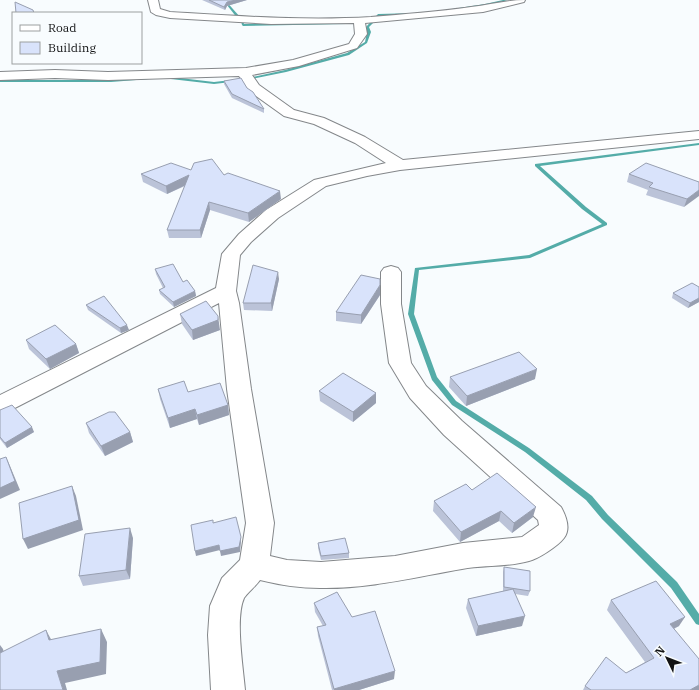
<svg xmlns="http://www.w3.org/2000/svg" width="699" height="690" font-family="'IBM Plex Serif',serif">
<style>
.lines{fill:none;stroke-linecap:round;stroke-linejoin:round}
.stream{fill:#54aca8;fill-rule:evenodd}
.minor-casing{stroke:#84878a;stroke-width:2}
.minor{fill:#fff;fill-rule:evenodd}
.wall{fill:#bbc3d8}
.shaded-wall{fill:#989fb0}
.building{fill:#d9e3fb;stroke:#989fb0}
</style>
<rect width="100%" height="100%" fill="#f8fcfe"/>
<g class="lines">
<g class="stream">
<path d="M223 0H225L240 17V19H238Z"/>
<path d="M503 0H508L485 6 427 14 426 13 485 4Z"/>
<path d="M416 13 417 15 380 16 369 27 371 32 367 43 349 55 286 72 246 80 244 79 285 70 347 53 365 42 367 32 366 27 378 14Z"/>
<path d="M241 21H243L244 24 346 22 347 23 346 24 243 26 242 25Z"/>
<path d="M163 76 214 82 231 80 233 81 231 82 214 84 162 78 161 77Z"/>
<path d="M148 77 150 78 149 79 111 82H0V80H111Z"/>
<path d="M699 143V145L540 166 586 207 607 223V225L530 258 419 270 414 314 437 377 456 401 529 448 592 496 608 515 677 582 699 614V625L696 624 671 588 602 519 586 500 525 452 452 405 432 380 408 314 415 268 529 255 602 224 582 209 535 166V164Z"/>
</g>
<g class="minor-casing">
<path id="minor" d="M148 0H158L160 9 170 12C236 16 304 21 371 17 404 14 438 12 471 7 489 5 506 0 525 0L524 2 483 12 365 23 367 34 357 48 299 66 252 75 259 85 294 110 324 118 365 137 403 160 699 131V139L400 170 367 176 326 186 278 218 251 242 240 255 236 291 239 303 251 389 274 523 270 556 287 560 321 562 395 556 463 543 522 537 539 525 538 520 444 435 410 398 389 363 381 304V272L384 268 391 266 398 268 401 272V304L411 363 426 386 462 421 561 507C566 516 571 529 564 538 558 546 538 559 529 561 508 567 484 565 462 569 415 577 369 589 320 588 300 588 280 585 260 580 256 586 248 592 244 598 235 618 243 667 245 690H211L208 635 210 606 222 578 240 560 246 523 227 389 219 303 9 411 0 414V395L216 288 222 254 239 234 266 210 314 180 386 163 355 143 314 124 284 116 249 91 239 76 108 80 55 78 0 80V72L55 70 108 72 246 68 293 60 349 44 355 34 354 23 271 24 170 18 156 15 151 12Z"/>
</g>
<use href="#minor" class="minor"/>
</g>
<g class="wall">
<path d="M202 0H247L227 6 225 10Z"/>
<path d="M224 81 247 88 264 109V113L232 98 224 84Z"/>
<path d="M191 170 224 175 281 199 249 222 210 210 201 238H169L167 230 185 186 167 194 143 182 141 174Z"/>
<path d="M629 174 699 182 684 207 646 195 648 190 627 182Z"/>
<path d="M155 269 183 282 195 291 196 296 174 307 160 294 159 290 163 288 156 274Z"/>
<path d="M279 279 272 311 244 310 243 303Z"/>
<path d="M699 287V302L688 308 672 298 673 293Z"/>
<path d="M380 295 361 324 336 321V312Z"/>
<path d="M86 305 129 330 121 333 88 310Z"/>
<path d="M180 314 220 330 193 340 182 324Z"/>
<path d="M26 340 76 344 79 353 50 369 29 349Z"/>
<path d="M450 377 535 379 466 406 449 387Z"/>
<path d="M158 389 188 392 228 405 229 415 199 425 197 419 170 428 160 399Z"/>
<path d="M319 391 376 393V403L353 422 320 401Z"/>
<path d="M0 410 34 432 7 448 0 439Z"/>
<path d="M86 423 130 432 133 442 105 456 89 433Z"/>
<path d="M472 490 533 517 512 533 499 521 460 542 433 511 434 501Z"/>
<path d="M133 538 130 579 83 586 79 576Z"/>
<path d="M318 543 349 553V558L321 560 318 548Z"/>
<path d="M504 567 530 591 528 596 515 594 522 626 476 636 466 608 468 599 503 591V572Z"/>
<path d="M611 600 679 626 674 629 699 690H583L585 686 626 673 645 662 607 610Z"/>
<path d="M314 603 352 617 394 679 359 690H332L318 636 317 627 323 626 315 612Z"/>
</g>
<g class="shaded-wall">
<path d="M236 0H247L227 6 225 10 224 7 227 2Z"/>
<path d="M189 175 190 183 167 194 166 186Z"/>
<path d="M699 190V196L684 207 687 199Z"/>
<path d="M280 191 281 199 249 222 248 213Z"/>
<path d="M209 202 210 210 201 238 200 230Z"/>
<path d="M278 272 279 279 272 311 271 303Z"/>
<path d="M380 285V295L361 324V315Z"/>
<path d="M195 291 196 296 174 307 173 302Z"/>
<path d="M699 298V302L688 308 690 303Z"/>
<path d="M218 316 220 330 193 340 192 330Z"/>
<path d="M127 325 129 330 121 333 120 328Z"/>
<path d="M76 344 79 353 50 369 46 359Z"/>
<path d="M537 369 535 379 466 406 467 396Z"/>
<path d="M376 393V403L353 422V412Z"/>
<path d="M228 405 229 415 199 425 197 415Z"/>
<path d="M195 409 197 419 170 428 168 418Z"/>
<path d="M32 427 34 432 7 448 5 443Z"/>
<path d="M130 432 133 442 105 456 101 446Z"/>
<path d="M6 457 10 466 20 490 0 499V488Z"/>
<path d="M72 486 76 496 83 530 28 549 23 539Z"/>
<path d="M536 507 533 517 512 533 514 523Z"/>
<path d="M501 511 499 521 460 542 461 532Z"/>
<path d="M130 528 133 538 130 579 126 570Z"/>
<path d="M241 537V542L240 552 221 556 220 551Z"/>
<path d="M219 545 220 550 196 556 195 551Z"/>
<path d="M525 616 522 626 476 636 478 626Z"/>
<path d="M685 617 679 626 664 633 670 624Z"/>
<path d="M101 629 107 642 106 674 65 683 67 690H63L57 671Z"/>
<path d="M46 630 53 643 49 640Z"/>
<path d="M0 645 3 649 7 666 0 656Z"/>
<path d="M395 671 394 679 359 690H334V689Z"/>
<path d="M699 685V690H690Z"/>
</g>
<g class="building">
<path d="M209 0H236L227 2 224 7Z"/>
<path d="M15 2 33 10 34 13H16Z"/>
<path d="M241 78 247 88 253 92 264 109 232 94 224 81Z"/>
<path d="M212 159 224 175 228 173 280 191 248 213 209 202 200 230H167L189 175 166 186 141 174 171 163 191 170 194 163Z"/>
<path d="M646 163 699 182V190L687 199 649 187 653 183 629 174Z"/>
<path d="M173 264 183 282 187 280 195 291 173 302 159 290 165 287 155 269Z"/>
<path d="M253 265 278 272 271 303H243Z"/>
<path d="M361 275 380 279V285L361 315 336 312Z"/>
<path d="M692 283 699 287V298L690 303 673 293Z"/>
<path d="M104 296 127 325 120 328 86 305Z"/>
<path d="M206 301 218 316V320L192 330 180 314Z"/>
<path d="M55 325 76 344 46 359 26 340Z"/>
<path d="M519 352 537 369 467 396 450 377Z"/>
<path d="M343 373 376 393 353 412 319 391Z"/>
<path d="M184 381 188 392 220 383 228 405 197 415 195 409 168 418 158 389Z"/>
<path d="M12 405 32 427 5 443 0 437V410Z"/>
<path d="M109 412H115L130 432 101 446 86 423Z"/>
<path d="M6 457 15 481 0 488V459Z"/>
<path d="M497 473 536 507 514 523 501 511 461 532 434 501 466 484 472 490Z"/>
<path d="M72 486 79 520 23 539 19 503Z"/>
<path d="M236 517 241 537 239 547 220 551 219 545 195 551 191 525 213 520V523Z"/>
<path d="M130 528 126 570 79 576 85 534Z"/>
<path d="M345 538 349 553 321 556 318 543Z"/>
<path d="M504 567 530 571V591L504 587Z"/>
<path d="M656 581 685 617 670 624 699 659V685L690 690H591L585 686 606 657 626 673 654 658 611 600Z"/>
<path d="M513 589 525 616 478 626 468 599Z"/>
<path d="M337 592 352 617 375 611 395 671 334 689 317 627 326 625 314 603Z"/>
<path d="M101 629 100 662 57 671 63 690H0V653L46 630 49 640Z"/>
</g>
<rect x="12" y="12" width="130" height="52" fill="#f8fcfe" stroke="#9c9fa0"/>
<rect x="20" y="25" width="20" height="6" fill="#ffffff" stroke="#9c9fa0"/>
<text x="48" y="32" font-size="12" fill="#121314">Road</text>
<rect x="20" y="42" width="20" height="12" fill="#d9e3fb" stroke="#9c9fa0"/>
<text x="48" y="52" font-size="12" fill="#121314">Building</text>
<g transform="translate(667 658) rotate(313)" stroke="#f8fcfe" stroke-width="3" paint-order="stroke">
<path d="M0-3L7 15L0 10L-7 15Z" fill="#121314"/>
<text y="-6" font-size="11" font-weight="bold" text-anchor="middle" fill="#121314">N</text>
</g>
</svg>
